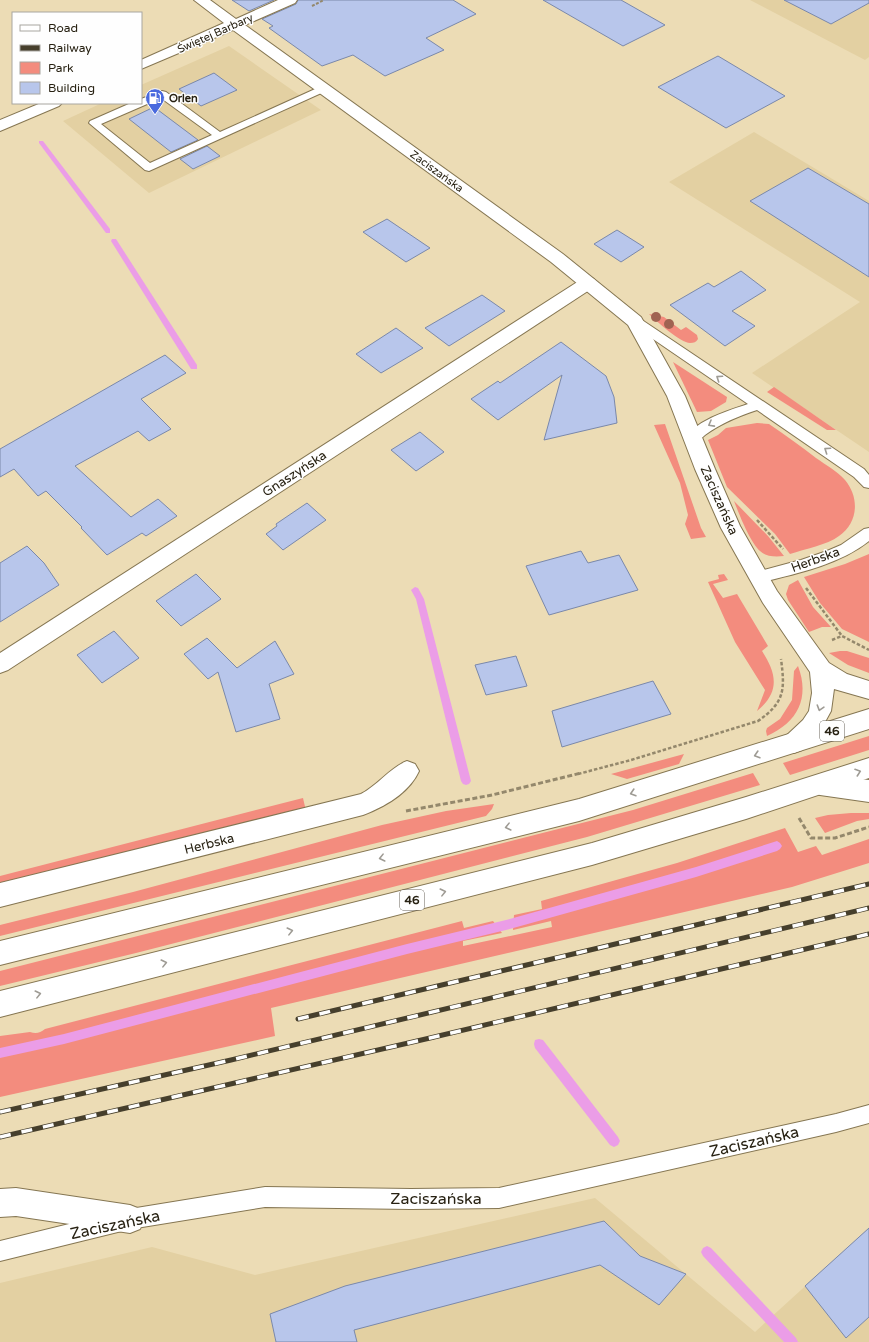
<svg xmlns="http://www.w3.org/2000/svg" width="869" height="1342" font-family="'Varela Round',sans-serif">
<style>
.built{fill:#e3d0a2}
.green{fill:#f38c7e}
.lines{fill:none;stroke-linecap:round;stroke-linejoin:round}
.stream{fill:#eb9de7;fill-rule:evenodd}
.building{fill:#b8c6eb;stroke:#7a88aa}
.service-casing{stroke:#857652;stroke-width:2}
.minor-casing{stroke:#857652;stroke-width:2}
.tertiary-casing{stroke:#857652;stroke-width:2}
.primary-casing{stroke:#857652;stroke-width:2}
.path-far2{stroke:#94886c;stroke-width:2;stroke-dasharray:3 1.5;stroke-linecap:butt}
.path-far1{stroke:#94886c;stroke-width:2.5;stroke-dasharray:3.5 2;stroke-linecap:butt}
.path{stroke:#94886c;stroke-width:3;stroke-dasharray:5 2.5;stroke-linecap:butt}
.service{fill:#fff;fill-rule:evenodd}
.minor{fill:#fff;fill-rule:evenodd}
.tertiary{fill:#fff;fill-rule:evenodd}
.primary{fill:#fff;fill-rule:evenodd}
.rail-casing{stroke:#463f2c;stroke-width:5}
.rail{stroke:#fefefe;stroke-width:3.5;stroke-dasharray:11;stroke-linecap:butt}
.tree{fill:#a06352}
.oneway{stroke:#9e9b94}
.labels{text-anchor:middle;stroke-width:3;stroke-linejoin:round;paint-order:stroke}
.far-street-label{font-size:11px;fill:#272112;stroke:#fefefe}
.far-poi-label{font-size:11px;font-weight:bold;fill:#272112;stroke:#fefefe;text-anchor:start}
.shield{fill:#fefefe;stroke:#686359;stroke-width:1}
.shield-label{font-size:12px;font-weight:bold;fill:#272112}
.street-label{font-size:13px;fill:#272112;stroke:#fefefe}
.near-street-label{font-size:16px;fill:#272112;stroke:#fefefe}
</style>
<rect width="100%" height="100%" fill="#ecdcb5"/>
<g class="built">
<path d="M750 0H869V57L865 60Z"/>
<path d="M229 46 321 110 149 193 63 121 102 103H141V85Z"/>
<path d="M754 132 869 201V452L752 373 860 302 669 182Z"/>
<path d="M595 1198 755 1332 869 1228V1342H0V1283L152 1247 255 1275Z"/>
</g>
<g class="green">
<path d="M649 314 664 317 681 330 686 327 697 335 698 339C696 342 694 343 690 343 681 343 656 321 649 314Z"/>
<path d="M673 362 727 397 726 402 711 411 697 412Z"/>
<path d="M774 387 836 430H827L767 392Z"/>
<path d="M757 423 769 424C785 435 801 446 816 458 826 465 837 471 845 480 860 498 858 523 839 536 827 545 805 549 790 554L775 534 727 487 708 440 718 435 726 428Z"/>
<path d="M665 424 701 528 706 537 691 539 685 524 688 515 680 483 654 425Z"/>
<path d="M734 501 768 536 784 556C776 557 766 557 760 551 750 542 739 514 734 501Z"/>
<path d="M869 554V642L842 629 820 603 804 577 845 564Z"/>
<path d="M724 574 728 580 713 584 723 598 737 594 768 646 762 651C777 674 780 692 757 711L765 690 735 642 708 582 719 579 718 575Z"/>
<path d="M798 580 813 607 831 627H822L809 632 788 600 786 594 789 585Z"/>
<path d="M840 651H847L869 658V673L848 665 829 653Z"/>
<path d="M798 666C810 698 798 722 767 736L766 731 767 728 780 719 792 700 794 671Z"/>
<path d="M869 736V750L790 775 783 763Z"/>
<path d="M684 754 679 764 627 779 611 774Z"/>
<path d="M753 773 760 785 587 837 136 953 0 986V971L633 810Z"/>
<path d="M303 798 306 811 0 887V876Z"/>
<path d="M494 804 492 809 486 816 0 936V925L133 892 382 825 446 811Z"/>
<path d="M851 813H869V819L857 821 825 833 815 818 828 815Z"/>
<path d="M785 828 798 852 816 846 822 855 869 839V863L792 887 271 1008 275 1036 0 1097V1036L30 1032C36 1034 40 1033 45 1029L462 921 464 928 493 921 502 933 463 941V946L552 927 551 921 513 930 514 915 542 909 541 901 677 863Z"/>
</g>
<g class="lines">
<g class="stream">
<path d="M39 141H43L110 229V233H106L39 143Z"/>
<path d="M112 239H116L197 365V369H191L111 241Z"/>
<path d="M415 587 418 588 424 599 471 781 469 784 466 785 463 784 461 781 416 599 411 590Z"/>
<path d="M777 841 780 843 782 846 780 849 777 851 696 877 506 930 407 954 64 1044 0 1058V1048L64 1034 407 944 506 920 696 867Z"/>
<path d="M539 1039 543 1040 618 1137 620 1141 618 1145 614 1147 610 1145 535 1048 534 1044 535 1040Z"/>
<path d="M707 1246 711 1248 796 1338 798 1342H784L703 1256 701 1252 703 1248Z"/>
</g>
</g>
<g class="building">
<path d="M232 0H274L249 11Z"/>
<path d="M298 0H453L476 14 426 38 444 50 385 76 353 55 322 66 269 28 273 26 262 19 296 4Z"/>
<path d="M543 0H621L665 25 623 46Z"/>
<path d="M784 0H869V3L831 24Z"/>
<path d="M718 56 785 96 726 128 658 87Z"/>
<path d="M214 73 237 90 201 106 179 89Z"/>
<path d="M154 107 198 140 171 152 129 119Z"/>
<path d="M207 146 220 156 193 169 180 159Z"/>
<path d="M808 168 869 204V277L750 201Z"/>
<path d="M387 219 430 248 406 262 363 232Z"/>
<path d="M617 230 644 247 621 262 594 244Z"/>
<path d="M741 271 766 290 732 311 755 326 725 346 670 305 708 283 714 287Z"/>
<path d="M482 295 505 311 449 346 425 328Z"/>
<path d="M396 328 423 348 381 373 356 354Z"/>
<path d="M561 342 606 376 614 397 617 423 544 440 562 375 498 420 471 399 498 381 500 383Z"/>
<path d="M165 355 186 373 141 399 171 429 149 441 138 431 75 466 131 517 158 499 177 516 146 536 142 533 107 555 81 528 82 527 46 491 38 496 14 469 0 477V449Z"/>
<path d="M420 432 444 452 416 471 391 450Z"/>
<path d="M307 503 326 520 283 550 266 534 277 526 276 524Z"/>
<path d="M27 546 44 563 59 585 0 622V563Z"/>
<path d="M581 551 588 563 619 555 638 590 549 615 526 566Z"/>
<path d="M196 574 221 599 181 626 156 601Z"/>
<path d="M114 631 139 658 102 683 77 655Z"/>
<path d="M207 638 237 668 275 641 294 674 269 684 280 719 236 732 218 672 208 679 184 654Z"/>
<path d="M516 656 527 686 486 695 475 665Z"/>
<path d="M653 681 671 714 562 747 552 711Z"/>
<path d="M604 1221 640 1256 686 1274 659 1305 600 1265 354 1330 357 1342H276L270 1314 345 1286Z"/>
<path d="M869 1228V1317L846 1338 805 1286Z"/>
</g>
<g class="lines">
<g class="service-casing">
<g id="service">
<path d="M324 85 329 88 328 90 149 171 145 170 89 123 90 121 131 103H141V99L162 91 166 92 220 132ZM161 98 212 135 150 163 101 124Z"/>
<path d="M635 317 639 318 864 469 869 475V488L864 487 854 477 757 410C739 416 721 423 705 435 699 440 696 444 688 441L686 438C696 420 730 410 748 404L631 324 629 321 631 318Z"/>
<path d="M869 528V541C839 565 795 574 758 583L753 581 751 577 753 573 801 560 827 551 841 545 864 529Z"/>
<path d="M869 1105V1123L836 1132 499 1208 411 1209 265 1207 130 1229 0 1261V1241L130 1209 265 1187 411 1189 499 1188 836 1114Z"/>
</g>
</g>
<g class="minor-casing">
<g id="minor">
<path d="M588 277 594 279 597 283 594 287 8 670 0 673V653L582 279Z"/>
<path d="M407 761 415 764 419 771C409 793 384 807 363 815L0 907V883L361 794C378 785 391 767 407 761Z"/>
<path d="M16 1188 130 1205 140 1209 144 1219 140 1229 130 1233 16 1216 0 1217V1189Z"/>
</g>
</g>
<g class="tertiary-casing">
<g id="tertiary">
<path d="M194 0H210L236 19 278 0H297L295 3 245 25 563 254 641 317 685 396 715 469 740 526 777 591 829 663 847 674 869 681V699L834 689 831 711 819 733 802 750 794 753 786 750 783 743 786 736 803 720 809 711 812 693 810 672 763 603 721 528 695 469 667 396 628 325 551 262 233 30 141 69V60L224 23Z"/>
<path d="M41 103H62L59 106 0 131V120Z"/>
<path d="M820 775 869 780V802L820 795 812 792 808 785 812 778Z"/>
</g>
</g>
<g class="primary-casing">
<g id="primary">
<path d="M869 709V729L579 821 0 965V941L579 799Z"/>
<path d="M869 758V778L746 819 592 865 0 1017V991L592 843 746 797Z"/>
</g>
</g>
<path class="path-far2" d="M312 6 324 0"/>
<g class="path-far1">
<path d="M757 520 783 549"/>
<path d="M806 588 842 636"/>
<path d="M832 640 842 636 869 650"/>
<path d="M578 774 631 760 758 721C785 702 785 690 781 659"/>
</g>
<g class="path">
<path d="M406 811 492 795 581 773"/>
<path d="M799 818 811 838H835L869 827"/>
</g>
<use href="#service" class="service"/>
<use href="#minor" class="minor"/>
<use href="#tertiary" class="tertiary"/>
<use href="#primary" class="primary"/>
<g class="rail-casing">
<g id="rail">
<path d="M298 1019 869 884"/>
<path d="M0 1112 231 1060 869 908"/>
<path d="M0 1137 430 1038 869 934"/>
</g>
</g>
<use href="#rail" class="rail"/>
</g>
<g class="tree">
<circle cx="656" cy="317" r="5"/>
<circle cx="669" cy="324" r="5"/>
</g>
<defs><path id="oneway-chevron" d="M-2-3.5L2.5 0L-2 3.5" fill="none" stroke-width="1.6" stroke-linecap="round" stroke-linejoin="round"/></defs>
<g class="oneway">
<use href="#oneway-chevron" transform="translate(719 378) rotate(-146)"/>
<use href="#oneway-chevron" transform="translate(711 424) rotate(151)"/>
<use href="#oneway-chevron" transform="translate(827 450) rotate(-146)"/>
<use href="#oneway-chevron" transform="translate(820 708) rotate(107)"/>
<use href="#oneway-chevron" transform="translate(757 755) rotate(163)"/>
<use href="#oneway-chevron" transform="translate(858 772) rotate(-19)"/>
<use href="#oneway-chevron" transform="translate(633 793) rotate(163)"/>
<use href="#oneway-chevron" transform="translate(508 827) rotate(166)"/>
<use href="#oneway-chevron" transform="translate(382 858) rotate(166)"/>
<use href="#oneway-chevron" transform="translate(443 892) rotate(-14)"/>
<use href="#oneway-chevron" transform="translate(290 931) rotate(-14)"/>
<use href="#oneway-chevron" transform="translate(164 963) rotate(-14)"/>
<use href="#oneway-chevron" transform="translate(38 994) rotate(-14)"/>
</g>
<defs>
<g id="fuel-pin" transform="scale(1)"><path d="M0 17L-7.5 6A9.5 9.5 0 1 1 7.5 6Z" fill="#4a6ade" stroke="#fefefe"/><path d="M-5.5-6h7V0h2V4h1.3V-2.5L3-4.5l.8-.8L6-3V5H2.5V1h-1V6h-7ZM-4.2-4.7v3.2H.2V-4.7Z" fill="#fff"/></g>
</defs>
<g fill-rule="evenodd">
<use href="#fuel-pin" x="155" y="98"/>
</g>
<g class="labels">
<g class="far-street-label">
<text transform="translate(215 33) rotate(-24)" y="4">Świętej Barbary</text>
<text transform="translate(437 171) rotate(36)" y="4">Zaciszańska</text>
</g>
<g class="far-poi-label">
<text x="169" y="102">Orlen</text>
</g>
<g class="shield">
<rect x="820" y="721" width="24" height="20" rx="3"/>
<rect x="400" y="890" width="24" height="20" rx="3"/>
</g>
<g class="shield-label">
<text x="832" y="735">46</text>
<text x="412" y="904">46</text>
</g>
<g class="street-label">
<text transform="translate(294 473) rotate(-33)" y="5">Gnaszyńska</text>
<text transform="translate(720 500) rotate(66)" y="5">Zaciszańska</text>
<text transform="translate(815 559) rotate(-20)" y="5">Herbska</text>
<text transform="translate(209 843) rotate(-14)" y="5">Herbska</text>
</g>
<g class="near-street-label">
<text transform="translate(754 1141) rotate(-13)" y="6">Zaciszańska</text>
<text x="436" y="1204">Zaciszańska</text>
<text transform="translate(115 1224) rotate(-12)" y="6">Zaciszańska</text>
</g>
</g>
<rect x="12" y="12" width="130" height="92" fill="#fefefe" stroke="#a8a6a0"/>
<rect x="20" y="25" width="20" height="6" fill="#ffffff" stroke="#a8a6a0"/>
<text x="48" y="32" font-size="12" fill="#272112">Road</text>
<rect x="20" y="45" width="20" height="6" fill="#463f2c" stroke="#a8a6a0"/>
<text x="48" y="52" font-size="12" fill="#272112">Railway</text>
<rect x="20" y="62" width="20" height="12" fill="#f38c7e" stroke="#a8a6a0"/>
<text x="48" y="72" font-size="12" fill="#272112">Park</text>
<rect x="20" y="82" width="20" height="12" fill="#b8c6eb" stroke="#a8a6a0"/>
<text x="48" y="92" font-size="12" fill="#272112">Building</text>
</svg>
